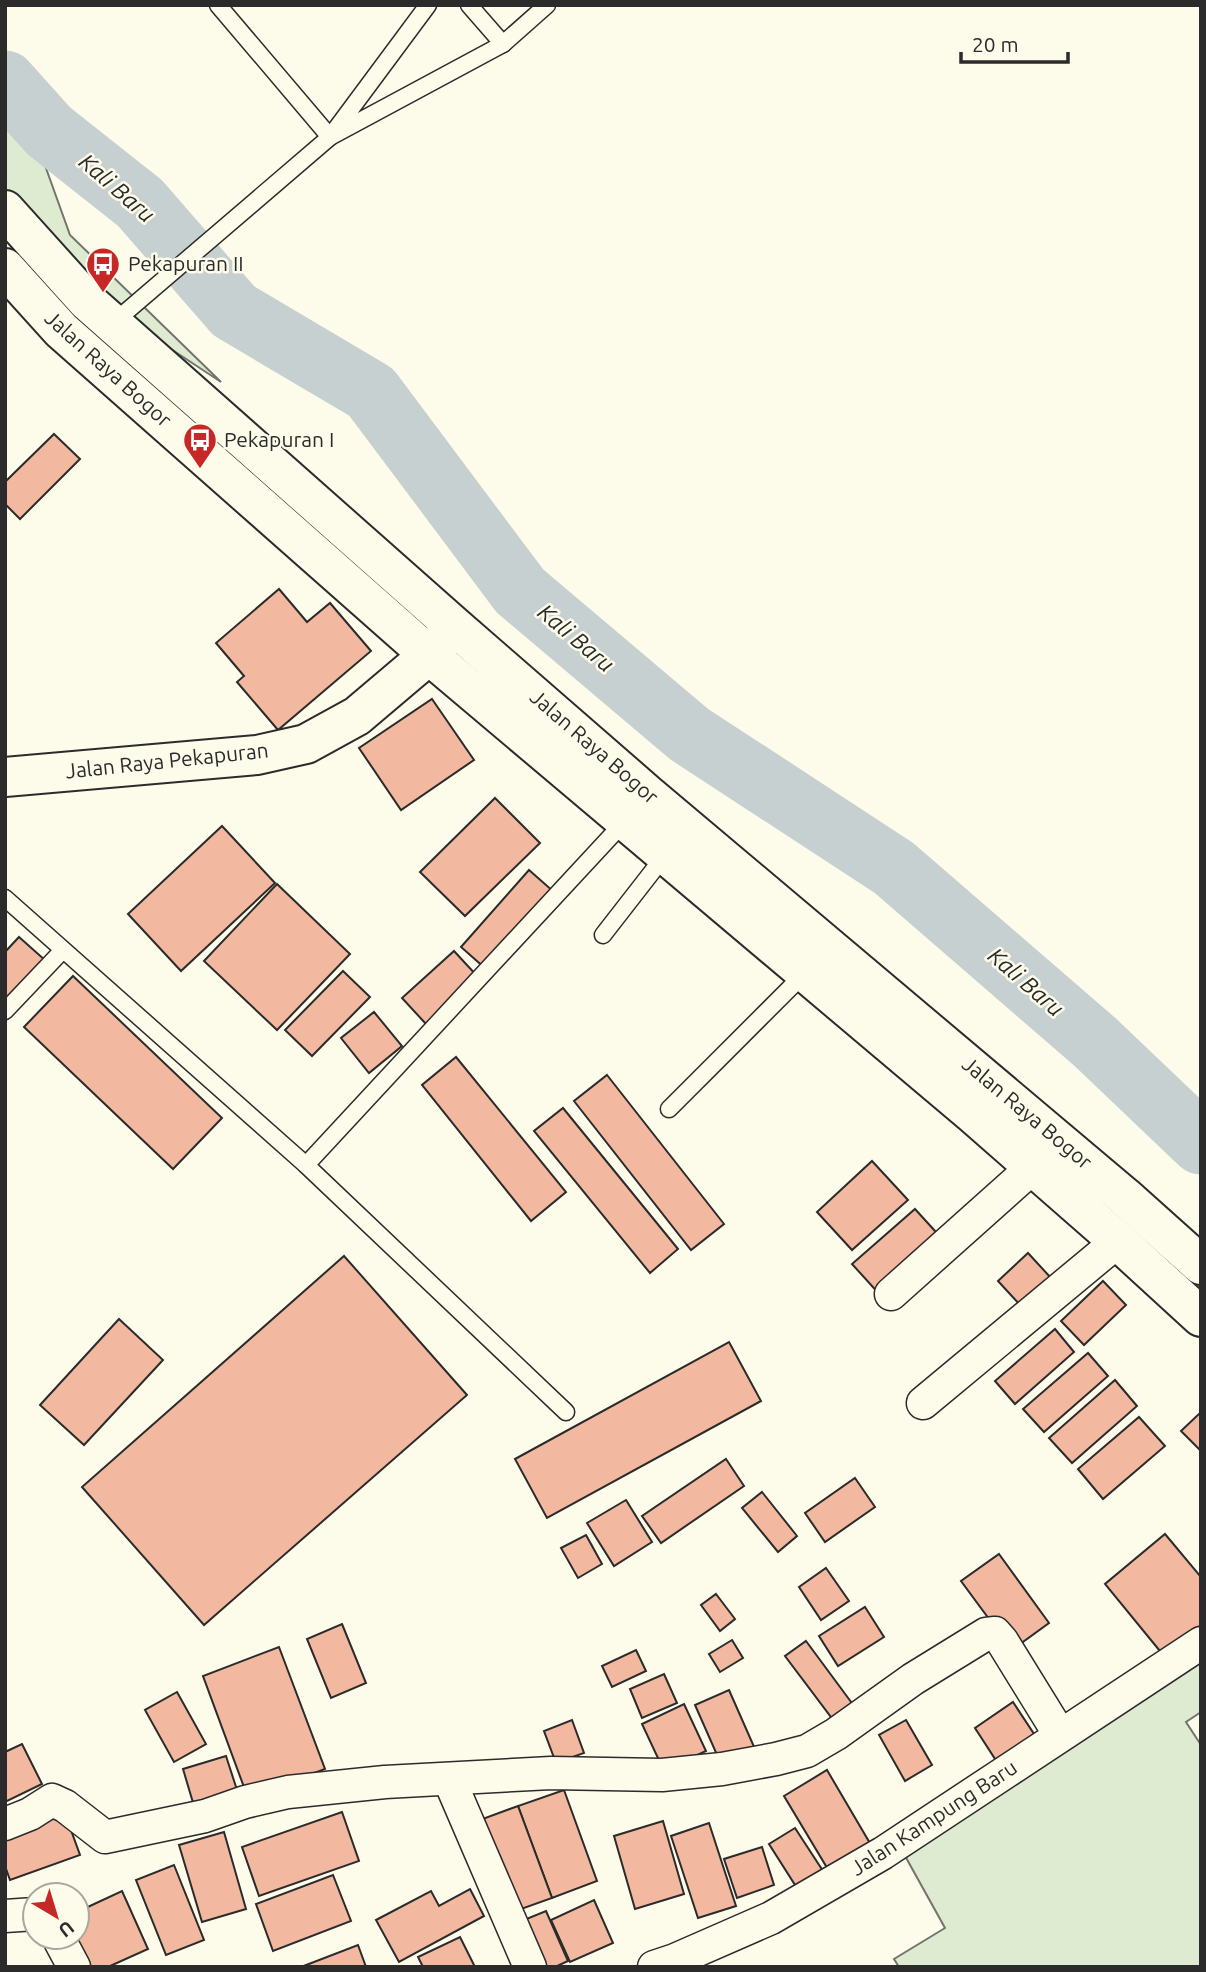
<svg xmlns="http://www.w3.org/2000/svg" width="1206" height="1972" font-family="Ubuntu,sans-serif">
<style>
.green{fill:#deebd1;stroke:#74746e;stroke-width:2}
.lines{fill:none;stroke-linecap:round;stroke-linejoin:round}
.river{stroke:#c7d0d0;stroke-width:63}
.building{fill:#f2b8a0;stroke:#2b2b2b;stroke-width:2}
.lane-casing{stroke:#2b2b2b;stroke-width:19}
.street-casing{stroke:#2b2b2b;stroke-width:35}
.secondary-casing{stroke:#2b2b2b;stroke-width:42}
.highway-casing{stroke:#2b2b2b;stroke-width:42}
.lane{stroke:#fdfbea;stroke-width:16}
.street{stroke:#fdfbea;stroke-width:32}
.secondary{stroke:#fdfbea;stroke-width:38}
.highway{stroke:#fdfbea;stroke-width:38}
.labels{text-anchor:middle;stroke-width:5;stroke-linejoin:round;paint-order:stroke}
.poi-label{font-size:21px;fill:#2b2b2b;stroke:#fdfbea;text-anchor:start}
.street-label{font-size:21px;fill:#2b2b2b;stroke:#fdfbea}
.water-label{font-size:23px;font-style:italic;fill:#2b2b2b;stroke:#fdfbea}
</style>
<rect width="100%" height="100%" fill="#fdfbea"/>
<g class="green">
<path d="M5 54 70 235 221 382 77 287 5 190Z"/>
<path d="M1201 1659V1712L1186 1722 1201 1745V1967H899L894 1959 945 1928 904 1854Z"/>
</g>
<g class="lines">
<path class="river" d="M5 82 49 131 140 203 234 311 371 392 520 591 689 734 894 868 1095 1042 1201 1143"/>
</g>
<g class="building">
<path d="M54 434 80 459 20 519 5 504V482Z"/>
<path d="M279 589 307 622 330 603 371 651 278 730 237 682 244 676 216 643Z"/>
<path d="M432 699 474 760 401 810 359 748Z"/>
<path d="M495 798 540 843 465 916 420 872Z"/>
<path d="M222 826 275 883 181 971 128 914Z"/>
<path d="M529 870 554 892 486 969 461 947Z"/>
<path d="M277 884 350 954 277 1030 204 961Z"/>
<path d="M19 937 46 961 5 1006V952Z"/>
<path d="M454 951 478 977 426 1024 402 998Z"/>
<path d="M343 971 370 997 312 1056 285 1030Z"/>
<path d="M73 976 222 1118 173 1169 24 1027Z"/>
<path d="M374 1012 402 1046 369 1073 341 1038Z"/>
<path d="M456 1057 566 1192 531 1221 422 1085Z"/>
<path d="M607 1075 724 1224 691 1250 574 1101Z"/>
<path d="M563 1108 678 1249 650 1273 534 1131Z"/>
<path d="M872 1161 908 1200 852 1250 817 1212Z"/>
<path d="M915 1209 945 1242 882 1297 852 1264Z"/>
<path d="M1028 1253 1051 1278 1021 1306 998 1281Z"/>
<path d="M344 1256 467 1395 204 1625 82 1487Z"/>
<path d="M1103 1281 1126 1305 1084 1345 1061 1321Z"/>
<path d="M119 1319 163 1360 84 1445 40 1405Z"/>
<path d="M1055 1329 1074 1352 1015 1404 995 1381Z"/>
<path d="M729 1342 761 1401 547 1518 515 1459Z"/>
<path d="M1088 1353 1108 1376 1044 1432 1023 1409Z"/>
<path d="M1115 1380 1137 1406 1072 1463 1049 1438Z"/>
<path d="M1201 1412V1451L1181 1431Z"/>
<path d="M1139 1417 1165 1446 1103 1499 1078 1469Z"/>
<path d="M726 1459 744 1486 661 1543 642 1516Z"/>
<path d="M855 1478 875 1507 825 1542 805 1513Z"/>
<path d="M762 1492 797 1536 778 1552 742 1508Z"/>
<path d="M626 1500 652 1542 614 1566 587 1523Z"/>
<path d="M1165 1534 1201 1577V1625L1164 1656 1105 1584Z"/>
<path d="M586 1535 602 1564 578 1578 561 1548Z"/>
<path d="M999 1554 1049 1623 1012 1650 961 1581Z"/>
<path d="M826 1568 849 1601 821 1620 799 1587Z"/>
<path d="M716 1594 735 1619 720 1631 701 1605Z"/>
<path d="M865 1607 884 1637 838 1666 819 1636Z"/>
<path d="M342 1624 366 1683 331 1698 307 1639Z"/>
<path d="M732 1640 743 1658 720 1672 709 1654Z"/>
<path d="M806 1641 857 1710 837 1725 785 1656Z"/>
<path d="M279 1647 325 1769 248 1798 203 1676Z"/>
<path d="M636 1650 646 1671 612 1687 602 1666Z"/>
<path d="M664 1674 677 1703 642 1718 630 1689Z"/>
<path d="M729 1690 755 1749 721 1764 695 1705Z"/>
<path d="M177 1692 206 1744 174 1762 145 1710Z"/>
<path d="M1013 1702 1038 1740 999 1765 975 1728Z"/>
<path d="M684 1704 706 1751 664 1771 642 1724Z"/>
<path d="M572 1720 584 1753 556 1763 544 1731Z"/>
<path d="M906 1720 932 1765 905 1781 879 1735Z"/>
<path d="M22 1744 42 1784 5 1802V1752Z"/>
<path d="M226 1756 238 1793 194 1806 183 1769Z"/>
<path d="M827 1770 871 1845 829 1871 784 1796Z"/>
<path d="M564 1790 597 1881 552 1898 518 1806Z"/>
<path d="M518 1806 552 1898 510 1913 477 1821Z"/>
<path d="M64 1811 80 1855 10 1880 5 1866V1831Z"/>
<path d="M342 1812 359 1861 259 1896 242 1847Z"/>
<path d="M663 1821 684 1894 635 1909 614 1836Z"/>
<path d="M709 1823 736 1906 698 1918 671 1836Z"/>
<path d="M795 1828 823 1871 797 1888 769 1844Z"/>
<path d="M224 1832 246 1909 202 1922 179 1845Z"/>
<path d="M762 1847 774 1885 737 1898 724 1859Z"/>
<path d="M174 1865 204 1940 166 1955 136 1880Z"/>
<path d="M333 1875 351 1921 273 1951 256 1904Z"/>
<path d="M470 1889 484 1916 399 1962 376 1920 431 1891 439 1906Z"/>
<path d="M122 1891 148 1949 108 1967H79L66 1937H77V1912Z"/>
<path d="M594 1900 613 1943 570 1962 551 1920Z"/>
<path d="M546 1911 568 1961 555 1967H533L514 1924Z"/>
<path d="M460 1937 475 1967H423L418 1957Z"/>
<path d="M358 1945 366 1967H301Z"/>
</g>
<g class="lines">
<g class="lane-casing">
<g id="lane">
<path d="M428 5 330 137 503 44 547 5"/>
<path d="M469 5 503 44"/>
<path d="M113 323 330 137 218 5"/>
<path d="M5 898 306 1165"/>
<path d="M603 935 666 854"/>
<path d="M5 1011 63 950"/>
<path d="M669 1109 805 973"/>
<path d="M566 1412 306 1165 626 820"/>
</g>
</g>
<g class="street-casing">
<g id="street">
<path d="M891 1294 1033 1167"/>
<path d="M923 1403 1118 1241"/>
<path d="M449 1779 530 1967"/>
<path d="M5 1824 30 1814 52 1800 65 1806 105 1837 205 1816 245 1802 288 1792 385 1782 551 1773 662 1775 722 1769 776 1759 807 1751 836 1734 913 1679 986 1634 995 1633 1002 1641 1060 1735"/>
<path d="M5 1916 35 1914"/>
<path d="M58 1937 74 1967"/>
<path d="M654 1967 675 1960 771 1918 883 1853 1201 1643"/>
</g>
</g>
<g class="secondary-casing">
<path id="secondary" d="M5 777 257 755 306 744 357 716 429 655 450 630"/>
</g>
<g class="highway-casing">
<g id="highway">
<path d="M5 210 87 301 454 626 647 794 1125 1197 1201 1265"/>
<path d="M5 268 61 330 429 655 973 1114 1118 1241 1201 1317"/>
</g>
</g>
<use href="#lane" class="lane"/>
<use href="#street" class="street"/>
<use href="#secondary" class="secondary"/>
<use href="#highway" class="highway"/>
</g>
<defs>
<g id="bus-pin" transform="scale(1.75)"><path d="M0 17L-7.5 6A9.5 9.5 0 1 1 7.5 6Z" fill="#c62828" stroke="#fdfbea"/><path d="M-5-6H5V4H4V6H2V4H-2V6H-4V4H-5ZM-3.5-4V0h7V-4ZM-3.5 1.2v1.5H-2V1.2ZM2 1.2v1.5H3.5V1.2Z" fill="#fff"/></g>
</defs>
<g fill-rule="evenodd">
<use href="#bus-pin" x="103" y="264"/>
<use href="#bus-pin" x="200" y="440"/>
</g>
<g class="labels">
<g class="poi-label">
<text x="128" y="271">Pekapuran II</text>
<text x="224" y="447">Pekapuran I</text>
</g>
<g class="street-label">
<text transform="translate(108 369) rotate(42)" y="7">Jalan Raya Bogor</text>
<text transform="translate(594 747) rotate(41)" y="7">Jalan Raya Bogor</text>
<text transform="translate(167 761) rotate(-6)" y="7">Jalan Raya Pekapuran</text>
<text transform="translate(1027 1113) rotate(40)" y="7">Jalan Raya Bogor</text>
<text transform="translate(934 1818) rotate(-33)" y="7">Jalan Kampung Baru</text>
</g>
<g class="water-label">
<text transform="translate(117 188) rotate(41)" y="8">Kali Baru</text>
<text transform="translate(576 638) rotate(40)" y="8">Kali Baru</text>
<text transform="translate(1026 982) rotate(41)" y="8">Kali Baru</text>
</g>
</g>
<rect width="1206" height="1972" fill="none" stroke="#2b2b2b" stroke-width="14"/>
<g transform="translate(56 1916) rotate(142)"><circle r="33" fill="#fdfbea" stroke="#a9a89e" stroke-width="2"/>
<path d="M0-5L12 26L0 18L-12 26Z" fill="#c62828"/>
<text y="-10" font-size="19" font-weight="bold" text-anchor="middle" fill="#2b2b2b">U</text>
</g>
<path d="M961 52v10h107v-10" fill="none" stroke="#2b2b2b" stroke-width="3.5"/>
<text x="972" y="52" font-size="21" fill="#2b2b2b" stroke="#fdfbea" stroke-width="5" paint-order="stroke">20 m</text>
</svg>
